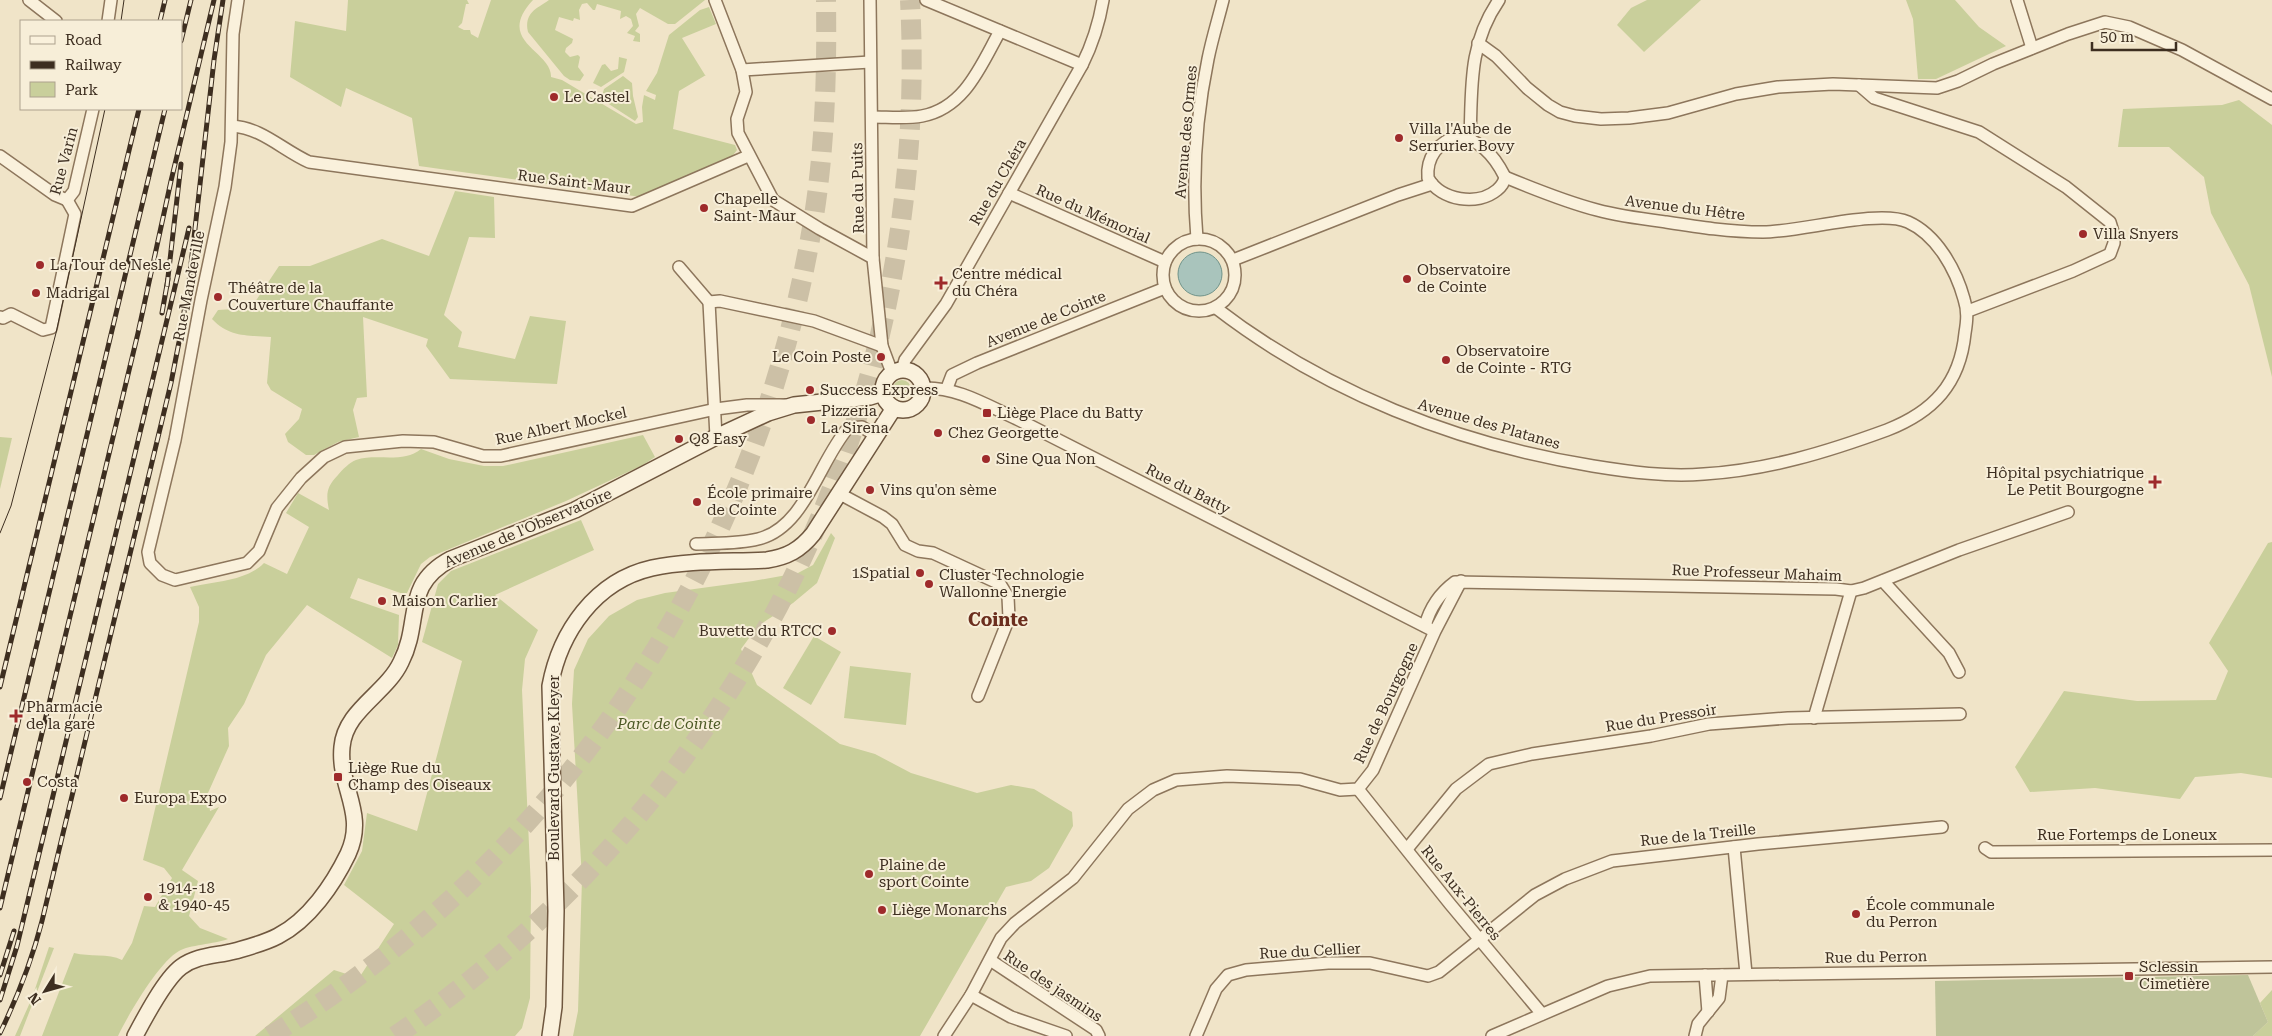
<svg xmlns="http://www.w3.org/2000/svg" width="2272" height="1036" font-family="'Roboto Serif',serif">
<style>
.green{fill:#c9cf9b}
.cemetery{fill:#bfc49a}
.water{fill:#a9c4bc;stroke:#6f938a}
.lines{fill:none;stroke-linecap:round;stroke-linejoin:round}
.highway-tunnel{stroke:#ccc0a6;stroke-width:20;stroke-dasharray:20 10;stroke-linecap:butt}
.street-casing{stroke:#8d765c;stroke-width:14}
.secondary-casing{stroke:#6f573f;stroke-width:18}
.street{stroke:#faf1dc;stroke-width:11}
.secondary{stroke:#faf1dc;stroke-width:15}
.tram{stroke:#3d2e20;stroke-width:1}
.rail-casing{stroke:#3d2e20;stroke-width:5}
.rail{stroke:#f7eed8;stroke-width:3;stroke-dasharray:9;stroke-linecap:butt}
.poi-dot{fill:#9e2a2b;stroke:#f7eed8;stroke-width:2}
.labels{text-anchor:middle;stroke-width:4;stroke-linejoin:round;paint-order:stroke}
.poi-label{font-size:15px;fill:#3d2e20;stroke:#f7eed8;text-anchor:start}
.street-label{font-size:15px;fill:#3d2e20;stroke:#f7eed8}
.park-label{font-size:15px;font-style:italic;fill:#4d5a26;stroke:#f7eed8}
.quarter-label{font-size:18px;font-weight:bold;fill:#6b2e1e;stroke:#f7eed8}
</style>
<rect width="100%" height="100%" fill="#f0e4c8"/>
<g class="green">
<path d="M348 0H467L469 4H466L462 23 458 27 464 30H470L471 34 478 38 491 0H533C494 42 552 50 551 77L562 80 636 124 643 122 642 107 644 95 655 100 656 95 646 91 657 73 669 35 700 10 709 7 716 24 682 38 705 75H706L679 91 673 129 735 145 737 150 731 158 641 197 419 166 412 118 346 88 341 107 290 77 295 21 346 31Z"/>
<path d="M549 0H705L675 24H668L640 8 636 14 639 26 635 31 640 34V42L633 41 635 36 627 33 633 26 631 19 626 16 620 19 621 11 597 4 595 10H593L587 3 582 4 579 10 580 20 574 18 573 21 559 17 555 30 573 39 572 43 566 48 565 52 570 57 578 55 580 57 578 67 584 75 580 81 570 80 564 76 528 32C524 13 536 9 549 0Z"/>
<path d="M1647 0H1701L1644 52 1617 25 1631 8Z"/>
<path d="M1906 0H1955L1979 27 2006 46 1936 79H1918L1913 19Z"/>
<path d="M619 57 627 59 624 72 601 87 593 83 602 65 605 64 611 71 618 69Z"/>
<path d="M623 76 632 83 633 96 638 117 635 121 601 99 604 89Z"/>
<path d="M2239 100 2272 125V377L2249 285 2211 213 2204 177 2169 147H2118L2123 109 2222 105Z"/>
<path d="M455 191 494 197 495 238 469 237 444 315 462 332 458 347 515 359 530 316 566 321 557 384 450 379 426 346 428 339 363 317 367 397 357 398 353 410 359 437 338 442 314 455H306L288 442 285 434 299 419 302 409 271 390 267 383 271 337C248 335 230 338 212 319L218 310 251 308 279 266H310L382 239 429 256Z"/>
<circle cx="902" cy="389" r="9"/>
<path d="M643 435 655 457 643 465 566 501 430 557 421 564 406 595 358 578 350 598 399 615 398 645 392 658 307 605 266 655 244 704 228 728 229 746 208 793 210 811 219 807 182 870 198 881 189 916 200 928 228 939C214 944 189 945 179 951 159 962 128 1015 118 1036H42L74 953C90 957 108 953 122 960L132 943 144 906 155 907 172 878 164 868 143 860 199 622V607L190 587C213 582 247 581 264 563L287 574 309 527 286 513 298 493 329 510C326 495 326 487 338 475 342 470 350 462 356 460 377 453 403 464 421 449L449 459 484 466H503Z"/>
<path d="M0 437 12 438 0 489Z"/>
<path d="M581 520 594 550 495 595 538 630 525 659 522 690 531 889 530 998 522 1028 515 1036H255L334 970 359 978 394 924 344 885 362 851 367 813 417 831 462 661 422 642 438 584 451 571Z"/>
<path d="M831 533 835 538 817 583 793 603 758 626 741 649 757 685 840 744 875 754 911 773 977 793 1011 785 1034 789 1072 812 1073 826 1049 868 1031 881 1006 887 920 1036H573L578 1011 582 879 572 704 574 670 588 639 609 616 637 600 665 593 753 581 798 573 813 565Z"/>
<path d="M2272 542V778L2241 773 2195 777 2180 799 2095 788 2030 792 2015 767 2064 691 2137 701 2216 700 2228 671 2209 643 2268 543Z"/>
<path d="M814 636 841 652 811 705 783 688Z"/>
<path d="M850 666 911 673 906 725 844 718Z"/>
<path d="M49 947 54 948 20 1036H15L32 998Z"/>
<path d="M2272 990V1036H2253L2268 1022 2260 1003Z"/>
</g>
<path class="cemetery" d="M2248 975 2268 1022 2253 1036H1936L1935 981Z"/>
<circle class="water" cx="1200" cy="274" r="22"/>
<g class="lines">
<g class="highway-tunnel">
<path d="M270 1036C564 855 756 563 813 222 825 149 827 74 826 0"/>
<path d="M395 1036C737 802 932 414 910 0"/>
</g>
<g class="street-casing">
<g id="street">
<path d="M29 0 56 21"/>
<path d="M238 0 233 34 231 142 225 187 201 300 175 440 148 552 150 563 162 575 175 580 247 563 259 551 277 508 301 478 324 457 345 447 403 441 434 442 483 456H501L716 409 747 405H785"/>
<path d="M715 0 742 70 746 92 737 119 738 133 773 200 820 229 873 258"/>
<path d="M870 0 873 258 882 346 892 373"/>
<path d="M926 0 1082 65"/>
<path d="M2017 0 2032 48"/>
<path d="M108 21 111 0"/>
<path d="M1478 43 1496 56 1527 88 1548 105 1560 112 1575 116 1601 119 1629 118 1668 113 1736 94 1778 87 1833 84 1937 88 1958 81 1993 64 2068 34 2105 22 2129 27 2182 50 2272 99"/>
<path d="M742 70 870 62"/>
<path d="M1859 85 1874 98 1979 132 2066 187 2110 222 2114 235V243L2110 254 2073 271 1968 311"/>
<path d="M872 117C888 117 907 119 922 116 965 108 981 65 1000 31"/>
<path d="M232 126C262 128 281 149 309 162L632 206 748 156"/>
<path d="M1458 137C1481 139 1495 157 1505 177 1504 183 1502 186 1497 190 1478 206 1441 201 1428 178 1426 158 1438 141 1458 137Z"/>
<path d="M1470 139C1472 88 1468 45 1499 0"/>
<path d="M0 156 55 195 67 200"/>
<path d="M1009 193 1165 262"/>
<path d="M67 200 74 191 93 109"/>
<circle cx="1199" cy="275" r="36"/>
<path d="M1197 239C1192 180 1196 117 1208 59 1212 39 1218 20 1223 0"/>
<path d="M1233 260 1398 195 1432 184"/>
<path d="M679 267 709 302"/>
<path d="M709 302 720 301 814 321 882 346"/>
<path d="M709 302 716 437"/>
<path d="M1216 308C1325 392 1457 444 1593 466 1630 472 1667 477 1704 474 1768 470 1827 452 1887 430 1933 412 1960 384 1965 333 1967 321 1968 311 1964 299 1956 270 1937 235 1908 222 1878 209 1801 232 1763 232 1730 232 1698 227 1666 222 1643 219 1619 216 1597 210 1566 202 1534 189 1505 177"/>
<path d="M0 317 3 318 11 314 43 330 51 328 75 214 67 200"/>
<path d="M902 370 905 360 946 304 1082 65C1093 43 1099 24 1103 0"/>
<path d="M923 388C958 387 986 405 1017 419L1432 630"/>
<path d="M947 388 952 375 977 363 1165 288"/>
<path d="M840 494 883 517 892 524 905 545 918 551 933 553 1000 584 1008 597 1009 618 978 696"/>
<path d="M696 544C716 543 739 544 758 539 805 528 819 461 848 428L862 427 877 436"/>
<path d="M1883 581 1949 653 1959 672"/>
<path d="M1425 626C1430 607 1440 593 1455 582L1836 589 1851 591 1864 588 1959 550 2068 512"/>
<path d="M1814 718 1851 591"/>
<path d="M1358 789 1450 904 1542 1014"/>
<path d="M1734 847 1746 974"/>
<path d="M1985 848 1991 852 2272 850"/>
<path d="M1407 849 1456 789 1489 764 1532 754 1651 736 1709 724 1788 718 1960 714"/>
<path d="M990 960 1096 1030 1099 1036"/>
<path d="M1705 975 1708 1012"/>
<path d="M971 995 1011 1017 1066 1036"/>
<path d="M944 1036 971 995 1001 938 1015 923 1073 878 1128 809 1153 790 1176 780 1227 776 1300 779 1340 790 1358 789 1373 770 1435 631 1461 581"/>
<path d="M1196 1036 1216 989 1228 975 1246 970 1328 963H1370L1428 976 1439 972 1535 895 1565 879 1612 861 1758 844 1942 827"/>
<path d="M1492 1036 1608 986 1650 976 2272 967"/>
<path d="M1695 1036 1698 1024 1719 998 1722 975"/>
</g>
</g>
<g class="secondary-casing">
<g id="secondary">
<circle cx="903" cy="390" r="20"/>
<path d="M135 1036C145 1017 165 979 181 967 197 955 216 956 235 951 249 947 265 943 278 936 309 920 333 885 348 854 367 813 338 787 342 747 345 710 386 694 401 662 422 621 402 585 451 559L575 510 716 437 768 413 794 405 870 397 883 393"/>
<path d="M550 1036 554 1007 556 911 550 686C560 632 595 581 652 568 689 560 729 562 767 560 787 557 800 550 813 534L894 408"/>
</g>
</g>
<use href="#street" class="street"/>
<use href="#secondary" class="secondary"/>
<g class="tram">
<path d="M121 21 124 0"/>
<path d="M0 533 11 506 56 333 105 109"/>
</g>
<g class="rail-casing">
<g id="rail">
<path d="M160 21 165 0"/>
<path d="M181 41 191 0"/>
<path d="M167 286 181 164"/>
<path d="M162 313 168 279"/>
<path d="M0 687 139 109"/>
<path d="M0 798 165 109"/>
<path d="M0 908 138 333 171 181 214 0"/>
<path d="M0 975 14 931"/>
<path d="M0 1000 17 946 189 228"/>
<path d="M0 1033C18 996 32 960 42 921L171 383 179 342 189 282 214 60 223 0"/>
</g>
</g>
<use href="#rail" class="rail"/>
</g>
<g class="poi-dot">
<circle cx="554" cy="97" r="5"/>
<circle cx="1399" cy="138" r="5"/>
<circle cx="704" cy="208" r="5"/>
<circle cx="2083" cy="234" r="5"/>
<circle cx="40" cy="265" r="5"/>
<circle cx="1407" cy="279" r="5"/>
<path d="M938.5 275.5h5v5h5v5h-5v5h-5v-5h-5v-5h5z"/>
<circle cx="36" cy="293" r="5"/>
<circle cx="218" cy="297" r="5"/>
<circle cx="881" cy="357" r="5"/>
<circle cx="1446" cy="360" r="5"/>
<circle cx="810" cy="390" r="5"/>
<rect x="982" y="408" width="10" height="10" rx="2.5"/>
<circle cx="811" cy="420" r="5"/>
<circle cx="938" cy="433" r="5"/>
<circle cx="679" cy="439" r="5"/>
<circle cx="986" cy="459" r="5"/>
<path d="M2152.5 474.5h5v5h5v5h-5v5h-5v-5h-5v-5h5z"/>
<circle cx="870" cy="490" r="5"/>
<circle cx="697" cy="502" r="5"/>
<circle cx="920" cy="573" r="5"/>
<circle cx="929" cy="584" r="5"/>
<circle cx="382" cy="601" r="5"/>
<circle cx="832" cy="631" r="5"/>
<path d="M13.5 708.5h5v5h5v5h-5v5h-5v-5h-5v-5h5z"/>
<rect x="333" y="772" width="10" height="10" rx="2.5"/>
<circle cx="27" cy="782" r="5"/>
<circle cx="124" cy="798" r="5"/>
<circle cx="869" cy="874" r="5"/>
<circle cx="148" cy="897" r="5"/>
<circle cx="882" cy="910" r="5"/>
<circle cx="1856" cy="914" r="5"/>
<rect x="2124" y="971" width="10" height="10" rx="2.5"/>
</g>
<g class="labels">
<g class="poi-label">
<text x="564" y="102">Le Castel</text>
<text x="1409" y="134">Villa l'Aube de<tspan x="1409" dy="17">Serrurier Bovy</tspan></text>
<text x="714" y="204">Chapelle<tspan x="714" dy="17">Saint-Maur</tspan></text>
<text x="2093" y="239">Villa Snyers</text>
<text x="50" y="270">La Tour de Nesle</text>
<text x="1417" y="275">Observatoire<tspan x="1417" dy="17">de Cointe</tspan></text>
<text x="952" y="279">Centre médical<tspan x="952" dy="17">du Chéra</tspan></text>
<text x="228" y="293">Théâtre de la<tspan x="228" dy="17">Couverture Chauffante</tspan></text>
<text x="46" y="298">Madrigal</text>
<text x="1456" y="356">Observatoire<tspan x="1456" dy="17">de Cointe - RTG</tspan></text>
<text x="871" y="362" text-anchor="end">Le Coin Poste</text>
<text x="820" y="395">Success Express</text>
<text x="821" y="416">Pizzeria<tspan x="821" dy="17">La Sirena</tspan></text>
<text x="997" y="418">Liège Place du Batty</text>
<text x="948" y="438">Chez Georgette</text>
<text x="689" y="444">Q8 Easy</text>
<text x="996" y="464">Sine Qua Non</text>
<text x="2144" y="478" text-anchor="end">Hôpital psychiatrique<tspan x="2144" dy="17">Le Petit Bourgogne</tspan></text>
<text x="880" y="495">Vins qu'on sème</text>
<text x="707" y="498">École primaire<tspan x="707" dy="17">de Cointe</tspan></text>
<text x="910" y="578" text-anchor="end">1Spatial</text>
<text x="939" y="580">Cluster Technologie<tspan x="939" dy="17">Wallonne Energie</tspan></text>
<text x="392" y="606">Maison Carlier</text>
<text x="822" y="636" text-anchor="end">Buvette du RTCC</text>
<text x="26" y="712">Pharmacie<tspan x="26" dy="17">de la gare</tspan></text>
<text x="348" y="773">Liège Rue du<tspan x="348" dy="17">Champ des Oiseaux</tspan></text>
<text x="37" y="787">Costa</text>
<text x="134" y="803">Europa Expo</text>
<text x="879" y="870">Plaine de<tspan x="879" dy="17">sport Cointe</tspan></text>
<text x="158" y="893">1914-18<tspan x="158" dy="17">&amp; 1940-45</tspan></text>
<text x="1866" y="910">École communale<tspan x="1866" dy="17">du Perron</tspan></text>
<text x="892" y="915">Liège Monarchs</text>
<text x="2139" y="972">Sclessin<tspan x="2139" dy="17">Cimetière</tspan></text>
</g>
<g class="street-label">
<text transform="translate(1186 132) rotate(-85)" y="5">Avenue des Ormes</text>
<text transform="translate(64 161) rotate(-75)" y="5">Rue Varin</text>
<text transform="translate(574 182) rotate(7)" y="5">Rue Saint-Maur</text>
<text transform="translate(998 182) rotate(-60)" y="5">Rue du Chéra</text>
<text transform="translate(858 188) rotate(-91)" y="5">Rue du Puits</text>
<text transform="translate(1685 208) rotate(7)" y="5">Avenue du Hêtre</text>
<text transform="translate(1093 214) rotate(24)" y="5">Rue du Mémorial</text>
<text transform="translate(189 286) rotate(-79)" y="5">Rue Mandeville</text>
<text transform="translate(1046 319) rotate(-22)" y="5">Avenue de Cointe</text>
<text transform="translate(1489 424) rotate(16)" y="5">Avenue des Platanes</text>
<text transform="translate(561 426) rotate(-12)" y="5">Rue Albert Mockel</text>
<text transform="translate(1188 489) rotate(27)" y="5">Rue du Batty</text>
<text transform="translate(528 528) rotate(-23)" y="5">Avenue de l'Observatoire</text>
<text transform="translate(1757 573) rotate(2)" y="5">Rue Professeur Mahaim</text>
<text transform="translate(1386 703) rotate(-65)" y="5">Rue de Bourgogne</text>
<text transform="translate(1661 718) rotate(-9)" y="5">Rue du Pressoir</text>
<text transform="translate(554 768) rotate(-90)" y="5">Boulevard Gustave Kleyer</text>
<text transform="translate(1698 835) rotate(-6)" y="5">Rue de la Treille</text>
<text x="2127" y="840">Rue Fortemps de Loneux</text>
<text transform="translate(1461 893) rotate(51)" y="5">Rue Aux-Pierres</text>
<text transform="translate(1310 951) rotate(-3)" y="5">Rue du Cellier</text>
<text transform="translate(1876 957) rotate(-1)" y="5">Rue du Perron</text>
<text transform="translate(1053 986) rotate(34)" y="5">Rue des jasmins</text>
</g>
<g class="park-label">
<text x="669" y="729">Parc de Cointe</text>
</g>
<g class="quarter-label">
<text x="998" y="626">Cointe</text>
</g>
</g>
<rect x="20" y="20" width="162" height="90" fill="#f7eed8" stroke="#ada18e"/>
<rect x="30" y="36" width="25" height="8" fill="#faf1dc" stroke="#ada18e"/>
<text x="65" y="45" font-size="15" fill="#3d2e20">Road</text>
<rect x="30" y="61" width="25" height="8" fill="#3d2e20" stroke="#ada18e"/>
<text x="65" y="70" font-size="15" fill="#3d2e20">Railway</text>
<rect x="30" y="82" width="25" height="15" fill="#c9cf9b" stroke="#ada18e"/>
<text x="65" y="95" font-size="15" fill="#3d2e20">Park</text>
<g transform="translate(45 991) rotate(233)" stroke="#f7eed8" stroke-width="4" paint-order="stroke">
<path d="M0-4L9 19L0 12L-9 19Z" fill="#3d2e20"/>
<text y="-8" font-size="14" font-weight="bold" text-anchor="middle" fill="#3d2e20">N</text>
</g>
<path d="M2092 42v8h84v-8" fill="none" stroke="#3d2e20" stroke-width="2.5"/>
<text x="2100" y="42" font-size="15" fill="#3d2e20" stroke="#f7eed8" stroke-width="4" paint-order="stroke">50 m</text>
</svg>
